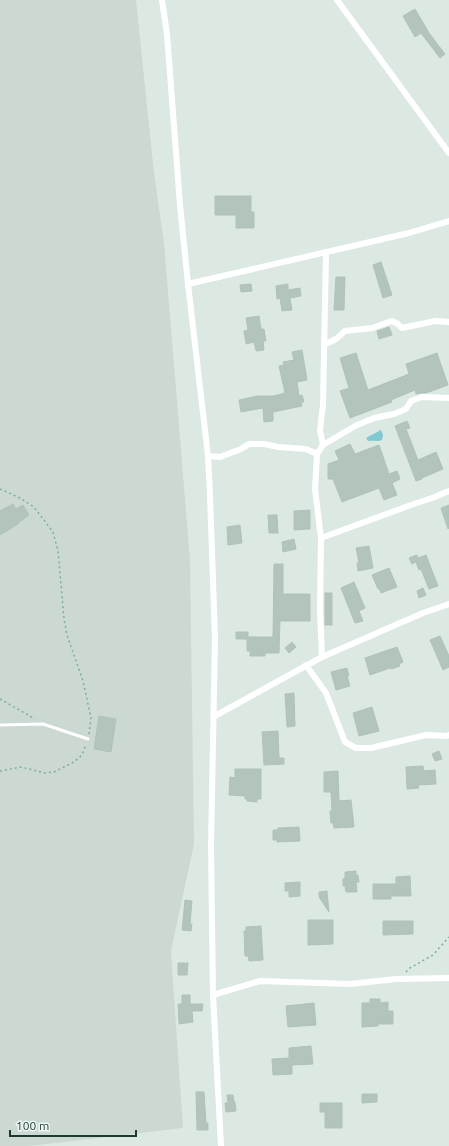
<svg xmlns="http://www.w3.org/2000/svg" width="449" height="1146" font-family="Ubuntu,sans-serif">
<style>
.built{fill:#cbd9d2}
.water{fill:#80c8d2}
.building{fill:#b2c4bc;stroke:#afc3ba}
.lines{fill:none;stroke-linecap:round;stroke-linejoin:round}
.path{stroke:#7baf9d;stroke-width:1.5;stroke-dasharray:2 3;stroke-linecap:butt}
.service{stroke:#fff;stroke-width:3}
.minor{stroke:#fff;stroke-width:6}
</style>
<rect width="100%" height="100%" fill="#dce9e3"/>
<path class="built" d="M0 0H136L154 173 164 243 190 560 194 844 171 951 183 1128 30 1146H0Z"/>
<path class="water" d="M381 430 383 435 382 440C377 442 373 440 368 441L366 438Z"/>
<g class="building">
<path d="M415 9 429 33 445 54 440 58 421 33 415 37 403 16Z"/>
<path d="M215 196H251V212H254V228H236V215H215Z"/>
<path d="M381 262 392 295 383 298 373 265Z"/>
<path d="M336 277H345L344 310H334Z"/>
<path d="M251 284 252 291 241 292 240 285Z"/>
<path d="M288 284V290L300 288 301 296 290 298 292 310 282 311 280 298 277 299 276 286Z"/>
<path d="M259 316 261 329H264L266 341H263L264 350 256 351 254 342 246 344 244 331 248 330 246 318Z"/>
<path d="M389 327 392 335 379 339 377 331Z"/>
<path d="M302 350 307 380 297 382 299 396 302 395 304 402H301L302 406 273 412V421L264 422 263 408 241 412 239 400 257 396H274L285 393 279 366 284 365 283 362 294 360 292 352Z"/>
<path d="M356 353 368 390 409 374 406 364 437 353 448 385 426 393H421L416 394 415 390 391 400 392 402 350 418 340 391 349 388 340 358Z"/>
<path d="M407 421 410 428 406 429 418 460 436 452 443 469 422 478V479L416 481 395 426Z"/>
<path d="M350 444 355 454 379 445 389 474 397 471 400 479 392 483 397 495 384 500 379 488 342 502 333 479H328V464L339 460 335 451Z"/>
<path d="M13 504 16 509 23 505 29 515 18 523V524L0 535V511Z"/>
<path d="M449 505V528L448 529 441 508Z"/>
<path d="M310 510V529L294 530V511Z"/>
<path d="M268 515H277L278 533H269Z"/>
<path d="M240 525 242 543 228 545 227 527Z"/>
<path d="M294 539 296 549 283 552 282 542Z"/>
<path d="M369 546 373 568 358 571 357 563H359L356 548Z"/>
<path d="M417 555 418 558 426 555 438 586 429 589 421 569 419 570 416 562 412 564 409 558Z"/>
<path d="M274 564H283V594H310V621H280L279 653H265V656H250V651H247V639H236V632H248V637H273Z"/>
<path d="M389 568 397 587 381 593 379 588 378 589 372 575Z"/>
<path d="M354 582 365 608 359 611 363 621 355 623 341 588Z"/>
<path d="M423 588 426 595 419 598 417 591Z"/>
<rect x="325" y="593" width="7" height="32"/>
<path d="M440 636 449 656V667L443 670 430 640Z"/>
<path d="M292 642 296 647 289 653 285 648Z"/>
<path d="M397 647 403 662 399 664 400 666 391 669 390 668 370 675 365 658Z"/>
<path d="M347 668 349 676H347L350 686 336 690 331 672Z"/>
<path d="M294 693 295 726 287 727 285 694Z"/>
<path d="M372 707 379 731 359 736 353 713Z"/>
<path d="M99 716 116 719 111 752 94 749Z"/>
<path d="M278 731 279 758H284V764L264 765 262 732Z"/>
<path d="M439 751 442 759 435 761 432 754Z"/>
<path d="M423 766 424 771 435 770 436 784 418 785 419 788 407 789 406 767Z"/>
<path d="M235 769H261V799H257V802L247 801V799H245V796L229 795 230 777 235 778Z"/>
<path d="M338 771 339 801 351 800 354 827 334 828 333 823H331L330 811H332L331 792H324V772Z"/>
<path d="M299 827 300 841 277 842V840H273V830H278V828Z"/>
<path d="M356 871V875H358L359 882H356L357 892H346L345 886H343V879L345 878V872Z"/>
<path d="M410 876 411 896H391V899H373V884H396V877Z"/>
<path d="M300 882V896L289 897V891H285V883Z"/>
<path d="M327 891 329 912 319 897V892Z"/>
<path d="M185 900 192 901 190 924H192L191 931 182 930Z"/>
<path d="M308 920H333V944L308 945Z"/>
<path d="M383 921H413V934L383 935Z"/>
<path d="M261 926 263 960 249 961 248 956H245L244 931H246V927Z"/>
<path d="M178 963H188L187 975H178Z"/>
<path d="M182 995H190V1004H203L202 1011H192L193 1022 179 1024 178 1004H182Z"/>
<path d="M370 999H380V1003L388 1002V1011H393V1024H378V1026L362 1027V1003H370Z"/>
<path d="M314 1003 316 1025 288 1027 286 1006Z"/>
<path d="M311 1046 313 1064 292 1065V1074L273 1075 272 1059 289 1058V1048Z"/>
<path d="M196 1092H204L206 1123H208V1130H197Z"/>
<path d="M362 1094H377V1102L362 1103Z"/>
<path d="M227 1095H233L234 1102H235L236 1111 226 1112 225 1103H228Z"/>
<path d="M320 1103H342V1128H325V1112H320Z"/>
</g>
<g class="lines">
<g class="path">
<path d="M0 489 20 498 34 507 53 532 58 551 64 619 67 635 83 681 91 718 89 734"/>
<path d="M0 699 35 719"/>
<path d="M0 771 21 767 45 773 54 772 74 762 82 755 86 744"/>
<path d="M406 972 410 968 433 955 449 937"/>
</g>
<path class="service" d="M0 725 43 724 88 739"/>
<g class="minor">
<path d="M162 0 167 34 180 205 188 284 208 456 210 495 215 638 211 846 213 995 221 1146"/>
<path d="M337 0 449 153"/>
<path d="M188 284 409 233 449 221"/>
<path d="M324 343H328L336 339 345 331 372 328 392 321 398 324 402 328 435 321 449 322"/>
<path d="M323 445 355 426 374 418 394 414 406 409 411 401 422 397 449 398"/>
<path d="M208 456 220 457 241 449 249 444H264L278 447 306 449 317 454"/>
<path d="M321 538 411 505 432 498 449 491"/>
<path d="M322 657 320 610 321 538 315 489 317 454 323 445 320 430 323 405 326 252"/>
<path d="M306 665 326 693 345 742 356 748H371L426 735 446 736 449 735"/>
<path d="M213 717 322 657 423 613 449 604"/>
<path d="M213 995 260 981 350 984 396 979 449 978"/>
</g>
</g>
<path d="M10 1130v6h126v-6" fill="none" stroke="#1e3931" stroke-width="2"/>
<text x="16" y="1130" font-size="12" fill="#1e3931" stroke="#edf6f1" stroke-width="3" paint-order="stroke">100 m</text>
</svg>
